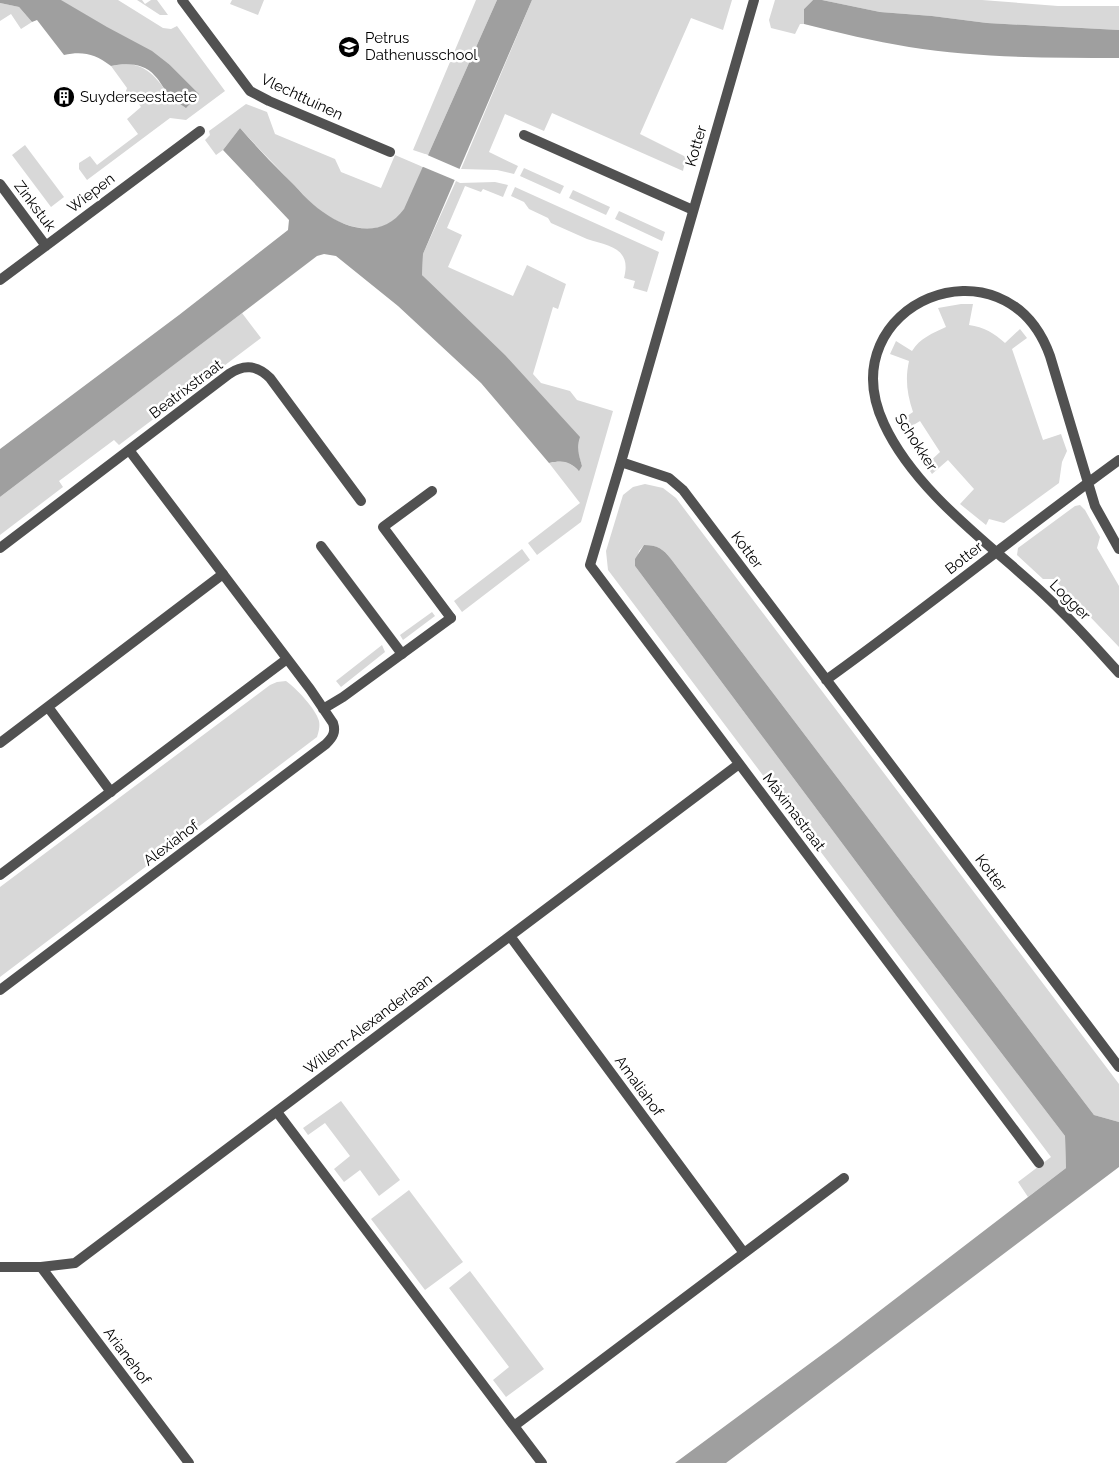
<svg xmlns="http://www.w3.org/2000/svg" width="1119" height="1463" viewBox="0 0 1119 1463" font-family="Raleway,sans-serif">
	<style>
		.green { fill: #d8d8d8 }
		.water { fill: #9f9f9f }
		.pier { fill: #fff }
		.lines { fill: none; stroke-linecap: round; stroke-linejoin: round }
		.lane { stroke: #515151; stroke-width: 10 }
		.street { stroke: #515151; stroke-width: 10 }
		.labels { text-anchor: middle; stroke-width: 5; stroke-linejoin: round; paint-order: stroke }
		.poi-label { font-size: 15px; fill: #000; stroke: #fff; text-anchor: start }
		.street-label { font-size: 15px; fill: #000; stroke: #fff }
	</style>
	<rect width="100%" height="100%" fill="#fff"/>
	<path class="green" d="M60 0H118L163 28 171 29 177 26 225 91 186 120 170 118 87 180 79 169V163L90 156 97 165 138 134 127 119 141 107 136 100 130 101 125 94 127 88 111 66C142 59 154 73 170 97L199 94 170 65Z
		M137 0H142L145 4 151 0H157L168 15H160Z
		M232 0H264L258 15 230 4Z
		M476 0H497L428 155 413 150Z
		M532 0H732L723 30 691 18 640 134 686 157 683 171 552 113 544 131 505 114 489 152 518 166 514 174 497 170 461 169Z
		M775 0H813L804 9V24H800L795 34 771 28 769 20Z
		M822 0H982L1058 6H1119V30L987 23 932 16 880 12Z
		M0 3 19 7 32 22 21 29 11 14 0 21Z
		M246 104 267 112 275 134 335 159 341 172 381 188 395 155 423 167C417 181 410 204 400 215 379 238 346 228 323 213 312 205 302 193 293 184 275 165 257 147 240 128L223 150 216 155 205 140 210 135 209 131Z
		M25 145 64 197 51 207 12 155Z
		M524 168 564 186 560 194 520 176Z
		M456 181 460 183 495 182 508 185 503 197 483 189 481 192 465 186 447 228 462 235 448 267 513 296 527 265 566 284 558 309 553 307 533 374 541 383 570 391 577 400 613 411 581 522 537 555 528 543 580 503 549 463C563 460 568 461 578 470L582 466 578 453V444L422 275 423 254Z
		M515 187 659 252 647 292 633 288 635 281 624 278C632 248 609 246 587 239 575 234 563 228 551 223L548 218 529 209 524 202 511 196Z
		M573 190 610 207 606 215 569 198Z
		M619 211 665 232 662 241 615 219Z
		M961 304H973L969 325C984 327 994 333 1005 343L1020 329 1027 338 1012 349 1043 440 1061 434 1067 451 1062 462 1059 483 1004 523 989 519 986 525 960 504 974 489 948 460 932 474 926 465 940 452 920 421 902 432 897 423 913 412C907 394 905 379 909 361L890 354 896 341 912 351C920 338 933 333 946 327L938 308Z
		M242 313 261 338 119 445 114 440 59 481 63 487 0 535V497Z
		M645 484 663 488 676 498 1119 1084V1122L1094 1115 671 559C663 549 658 545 644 545L639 551 635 566 898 918 1065 1136 1066 1168 1028 1197 1018 1182 1051 1157 608 570 606 551 623 495 633 487Z
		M1080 505 1085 510 1100 537 1097 548 1119 586V647L1054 579H1043L1017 555 1018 548 1075 506Z
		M522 549 530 560 462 612 454 601Z
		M432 612 435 616 403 640 400 635Z
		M382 645 385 652 341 687 336 681Z
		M286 681C296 688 316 709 319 721 320 726 319 731 317 737L0 977V887L270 685 277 682Z
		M341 1101 400 1180 379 1196 360 1170 344 1182 334 1169 350 1156 325 1123 308 1135 303 1128Z
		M409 1190 463 1262 425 1290 371 1219Z
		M470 1271 544 1369 506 1397 493 1380 509 1367 449 1288Z"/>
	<path class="water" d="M0 0H61L107 27 152 51 170 65 199 94 186 108C181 104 174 101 170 96 164 90 161 82 155 76 144 63 126 63 111 66 95 54 83 51 64 55L37 20 32 22 19 7 0 3Z
		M497 0H532L423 254 422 275 505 355 580 437C576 448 579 455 582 466L579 471C569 461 563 460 549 463L481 383 398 306 336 256 324 254 317 256 0 497V449L179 315 288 230 289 220 223 150 240 128C254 144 269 160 284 175 297 187 309 203 323 212 349 231 383 238 404 209Z
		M813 0H822L880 12 932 16 987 23 1119 30V58C1049 58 978 58 909 47 874 41 839 33 804 24V9Z
		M644 545C658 545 663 549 671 559L1094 1115 1119 1122V1167L726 1463H675L839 1342 1066 1168 1065 1136 898 918 635 566V559Z"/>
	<path class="pier" d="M425 154 462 170 457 181 421 166Z"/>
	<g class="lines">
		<path class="lane" d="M524 135 693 210
			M432 491 383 527 451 618
			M321 546 402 654
			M48 707 111 792
			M0 743 223 574"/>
		<path class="street" d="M182 0 250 91 269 101 390 152
			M754 0 621 462 590 565 1039 1163
			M0 184 46 246
			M0 280 200 131
			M621 462 669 478 683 490 1119 1067
			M0 548 229 374C244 364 257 365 270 378L361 501
			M1119 549 1095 506 1050 356C1005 231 828 304 884 424 914 489 983 539 1035 586 1065 613 1092 643 1119 673
			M826 680C925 609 1020 532 1119 460
			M323 709 343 697 451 618
			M0 875 287 659
			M510 936 744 1253
			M0 990 326 744C333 737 336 732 333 723L310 689 129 450
			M277 1112 542 1463
			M0 1267H41L75 1263 739 764
			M41 1267 189 1463
			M514 1426 844 1178"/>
	</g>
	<defs>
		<g id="school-disc" transform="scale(1.125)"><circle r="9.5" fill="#000" stroke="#fff"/><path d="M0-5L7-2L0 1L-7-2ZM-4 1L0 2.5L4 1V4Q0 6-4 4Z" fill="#fff"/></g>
		<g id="building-disc" transform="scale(1.125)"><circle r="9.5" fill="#000" stroke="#fff"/><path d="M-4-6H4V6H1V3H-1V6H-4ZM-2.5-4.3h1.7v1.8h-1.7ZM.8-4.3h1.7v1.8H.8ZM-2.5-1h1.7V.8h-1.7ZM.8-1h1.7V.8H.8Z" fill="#fff"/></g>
	</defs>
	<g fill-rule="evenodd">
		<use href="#school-disc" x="349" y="47"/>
		<use href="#building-disc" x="64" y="97"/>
	</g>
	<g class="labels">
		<g class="poi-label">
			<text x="365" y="43">Petrus<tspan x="365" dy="17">Dathenusschool</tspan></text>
			<text x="80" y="102">Suyderseestaete</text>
		</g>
		<g class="street-label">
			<text transform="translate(302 97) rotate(25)" y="5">Vlechttuinen</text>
			<text transform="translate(696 146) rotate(-74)" y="5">Kotter</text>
			<text transform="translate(91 193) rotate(-37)" y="5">Wiepen</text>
			<text transform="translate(35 206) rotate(53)" y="5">Zinkstuk</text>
			<text transform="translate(186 389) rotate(-37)" y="5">Beatrixstraat</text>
			<text transform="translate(916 442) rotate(57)" y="5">Schokker</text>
			<text transform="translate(747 550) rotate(53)" y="5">Kotter</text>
			<text transform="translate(964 558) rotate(-38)" y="5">Botter</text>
			<text transform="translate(1070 600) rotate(45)" y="5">Logger</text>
			<text transform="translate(794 812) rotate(53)" y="5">Máximastraat</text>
			<text transform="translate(171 843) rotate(-37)" y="5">Alexiahof</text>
			<text transform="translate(991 873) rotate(53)" y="5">Kotter</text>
			<text transform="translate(368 1024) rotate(-37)" y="5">Willem-Alexanderlaan</text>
			<text transform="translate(639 1086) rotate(54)" y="5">Amaliahof</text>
			<text transform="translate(127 1356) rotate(53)" y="5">Arianehof</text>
		</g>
	</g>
</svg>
